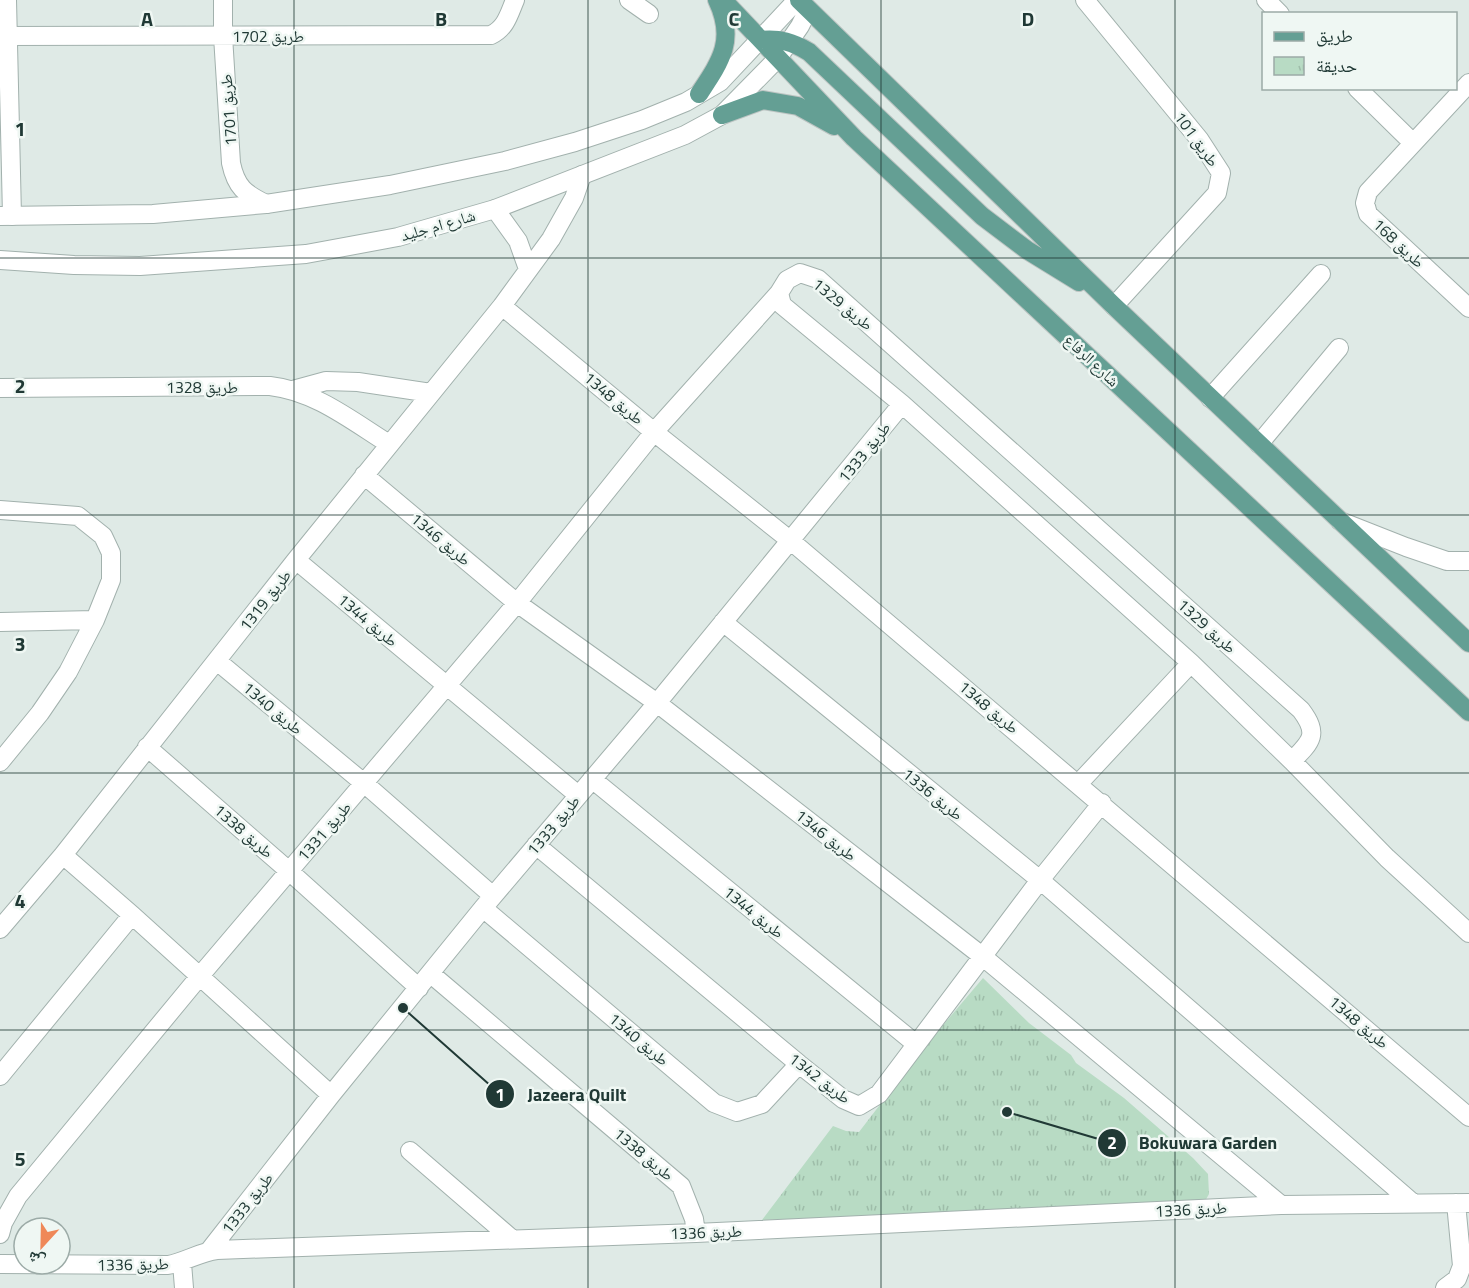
<svg xmlns="http://www.w3.org/2000/svg" width="1469" height="1288" viewBox="0 0 1469 1288" font-family="'Titillium Web','Noto Naskh Arabic',sans-serif">
	<style>
		.park { fill: url(#park-tufts) }
		.lines { fill: none; stroke-linecap: round; stroke-linejoin: round }
		.minor-casing { stroke: #a2b1ad; stroke-width: 20 }
		.tertiary-casing { stroke: #a2b1ad; stroke-width: 20 }
		.primary-casing { stroke: #bcc4c2; stroke-width: 20 }
		.minor { stroke: #fff; stroke-width: 18 }
		.tertiary { stroke: #fff; stroke-width: 18 }
		.primary { stroke: #649f94; stroke-width: 18 }
		.grid { fill: none; stroke: #203935; stroke-width: 1.5; stroke-opacity: 0.55 }
		.labels { text-anchor: middle; stroke-width: 5; stroke-linejoin: round; paint-order: stroke }
		.street-label { font-size: 16px; fill: #203935; stroke: #eff7f3 }
		.grid-label { font-size: 20px; text-anchor: middle; font-weight: bold; fill: #203935; stroke: #eff7f3; stroke-width: 5; stroke-linejoin: round; paint-order: stroke }
		.leader { fill: none; stroke: #203935; stroke-width: 2 }
		.callout-dot { fill: #203935; stroke: #eff7f3; stroke-width: 2 }
		.mark-label { font-size: 18px; text-anchor: middle; font-weight: bold; fill: #fff }
		.callout-label { font-size: 18px; text-anchor: middle; font-weight: bold; fill: #203935; stroke: #eff7f3; stroke-width: 5; stroke-linejoin: round; paint-order: stroke }
	</style>
	<defs>
		<pattern id="park-tufts" width="24" height="20" patternUnits="userSpaceOnUse" patternTransform="scale(1.5)"><rect width="24" height="20" fill="#b8dbc4"/><path d="M3 7l-1-3M5 7V3M7 7l1-3M15 17l-1-3M17 17v-4M19 17l1-3" fill="none" stroke="#9ebda9"/></pattern>
	</defs>
	<rect width="100%" height="100%" fill="#dfeae6"/>
	<path class="park" d="M983 978 1029 1023 1071 1055 1076 1063 1124 1098 1193 1158 1208 1174 1209 1194 1204 1203 1189 1205 762 1220 833 1126 846 1131 859 1132 922 1050Z"/>
	<g class="lines">
		<g class="minor-casing">
			<path id="minor" d="M7 0 12 216
				M223 0V36L231 163C236 187 245 194 266 204
				M629 0 649 14
				M1085 0 1199 139 1221 173 1217 193 1114 306
				M1266 0 1280 14
				M0 36 491 35C506 28 509 14 515 0
				M1469 83 1368 192 1365 203 1368 214 1469 308
				M1357 88 1413 143
				M495 209 518 241 528 269
				M502 306 654 432 791 541 1469 1117
				M0 388 270 386C315 391 352 421 389 444
				M293 390 326 381 358 382 431 393
				M1210 398 1321 274
				M1259 444 1339 348
				M364 475 517 603 657 703 982 956 1281 1205
				M0 510 78 516 103 536 111 553V580L95 620 68 672 40 713 0 762
				M1340 521 1406 547 1447 561H1469
				M296 560 578 795
				M0 622 95 620
				M723 622 1040 880 1414 1204
				M217 661 365 784 493 896
				M147 747 289 871 419 988
				M1292 761C1312 741 1319 734 1301 710L818 279 800 273 787 280 779 293 782 305 902 404 1191 663 1292 761 1387 858 1469 933
				M592 779 916 1044
				M1079 783 1191 663
				M536 845 799 1064 843 1099 859 1106 879 1094 1040 880 1102 803
				M63 855 132 915 331 1095
				M483 908 714 1103 737 1112 762 1104 799 1064
				M0 929 63 855 296 560 502 306 551 239 574 198 582 175
				M431 974 681 1186 694 1219 696 1233
				M0 1076 132 915
				M410 1151 512 1239
				M0 1234 3 1223 18 1196 199 977 517 603 654 432 779 293
				M209 1251 331 1095 483 908 657 703 902 404
				M182 1263 184 1288
				M0 1264 168 1265C185 1262 200 1252 217 1250L696 1233 1281 1205 1469 1203
				M1445 1288 1457 1279 1462 1266 1456 1203"/>
		</g>
		<g class="tertiary-casing">
			<path id="tertiary" d="M0 216 153 214 266 204 390 185 505 161 575 142 642 120 686 102 720 82 797 0
				M0 260 74 265 140 266 306 254 398 237 495 209 685 135 722 115 778 58 800 26 808 10"/>
		</g>
		<g class="primary-casing">
			<path id="primary" d="M723 0 854 138 1469 712
				M799 0 1114 306 1469 643
				M761 40C779 38 793 42 809 52L982 216 1027 250 1079 282
				M699 94C721 61 736 40 717 0
				M722 115 763 100 798 106 834 126"/>
		</g>
		<use href="#minor" class="minor"/>
		<use href="#tertiary" class="tertiary"/>
		<use href="#primary" class="primary"/>
	</g>
	<path class="grid" d="M294 0V1288M588 0V1288M881 0V1288M1175 0V1288M0 258H1469M0 515H1469M0 773H1469M0 1030H1469"/>
	<g class="labels">
		<g class="street-label">
			<text x="268" y="42">طريق 1702</text>
			<text transform="translate(228 110) rotate(-94)" y="6">طريق 1701</text>
			<text transform="translate(1197 139) rotate(54)" y="6">طريق 101</text>
			<text transform="translate(438 225) rotate(-16)" y="6">شارع ام جليد</text>
			<text transform="translate(1399 243) rotate(43)" y="6">طريق 168</text>
			<text transform="translate(843 304) rotate(39)" y="6">طريق 1329</text>
			<text transform="translate(1092 360) rotate(43)" y="6">شارع الرفاع</text>
			<text x="202" y="393">طريق 1328</text>
			<text transform="translate(614 398) rotate(40)" y="6">طريق 1348</text>
			<text transform="translate(864 452) rotate(-51)" y="6">طريق 1333</text>
			<text transform="translate(441 539) rotate(40)" y="6">طريق 1346</text>
			<text transform="translate(265 600) rotate(-52)" y="6">طريق 1319</text>
			<text transform="translate(368 620) rotate(40)" y="6">طريق 1344</text>
			<text transform="translate(1207 626) rotate(42)" y="6">طريق 1329</text>
			<text transform="translate(989 707) rotate(40)" y="6">طريق 1348</text>
			<text transform="translate(273 708) rotate(40)" y="6">طريق 1340</text>
			<text transform="translate(933 794) rotate(39)" y="6">طريق 1336</text>
			<text transform="translate(553 825) rotate(-50)" y="6">طريق 1333</text>
			<text transform="translate(244 831) rotate(41)" y="6">طريق 1338</text>
			<text transform="translate(324 831) rotate(-49)" y="6">طريق 1331</text>
			<text transform="translate(826 835) rotate(38)" y="6">طريق 1346</text>
			<text transform="translate(754 912) rotate(39)" y="6">طريق 1344</text>
			<text transform="translate(1359 1022) rotate(40)" y="6">طريق 1348</text>
			<text transform="translate(639 1039) rotate(40)" y="6">طريق 1340</text>
			<text transform="translate(820 1078) rotate(37)" y="6">طريق 1342</text>
			<text transform="translate(644 1154) rotate(40)" y="6">طريق 1338</text>
			<text transform="translate(247 1203) rotate(-52)" y="6">طريق 1333</text>
			<text transform="translate(1191 1209) rotate(-3)" y="6">طريق 1336</text>
			<text transform="translate(706 1232) rotate(-2)" y="6">طريق 1336</text>
			<text transform="translate(133 1264) rotate(-1)" y="6">طريق 1336</text>
		</g>
	</g>
	<g class="grid-label">
		<text x="147" y="26">A</text>
		<text x="441" y="26">B</text>
		<text x="734" y="26">C</text>
		<text x="1028" y="26">D</text>
		<text x="20" y="136">1</text>
		<text x="20" y="393">2</text>
		<text x="20" y="651">3</text>
		<text x="20" y="908">4</text>
		<text x="20" y="1166">5</text>
	</g>
	<path class="leader" d="M403 1008L500 1094M1007 1112L1112 1143"/>
	<g class="callout-dot">
		<circle cx="403" cy="1008" r="6"/>
		<circle cx="1007" cy="1112" r="6"/>
		<circle cx="500" cy="1094" r="15"/>
		<circle cx="1112" cy="1143" r="15"/>
	</g>
	<g class="mark-label">
		<text x="500" y="1101">1</text>
		<text x="1112" y="1149">2</text>
	</g>
	<g class="callout-label">
		<text x="577" y="1101">Jazeera Quilt</text>
		<text x="1208" y="1149">Bokuwara Garden</text>
	</g>
	<rect x="1262" y="12" width="195" height="78" fill="#eff7f3" stroke="#9caba7" stroke-width="1.5"/>
	<rect x="1274" y="32" width="30" height="9" fill="#649f94" stroke="#9caba7" stroke-width="1.5"/>
	<text x="1316" y="42" font-size="18" fill="#203935">طريق</text>
	<rect x="1274" y="57" width="30" height="18" fill="url(#park-tufts)" stroke="#9caba7" stroke-width="1.5"/>
	<text x="1316" y="72" font-size="18" fill="#203935">حديقة</text>
	<g transform="translate(42 1246) rotate(202)"><circle r="28" fill="#eff7f3" stroke="#9caba7" stroke-width="1.5"/>
	<path d="M0-4.5L10 22L0 15L-10 22Z" fill="#ef8858"/>
	<text y="-9" font-size="16" font-weight="bold" text-anchor="middle" fill="#203935">ش</text>
	</g>
</svg>
